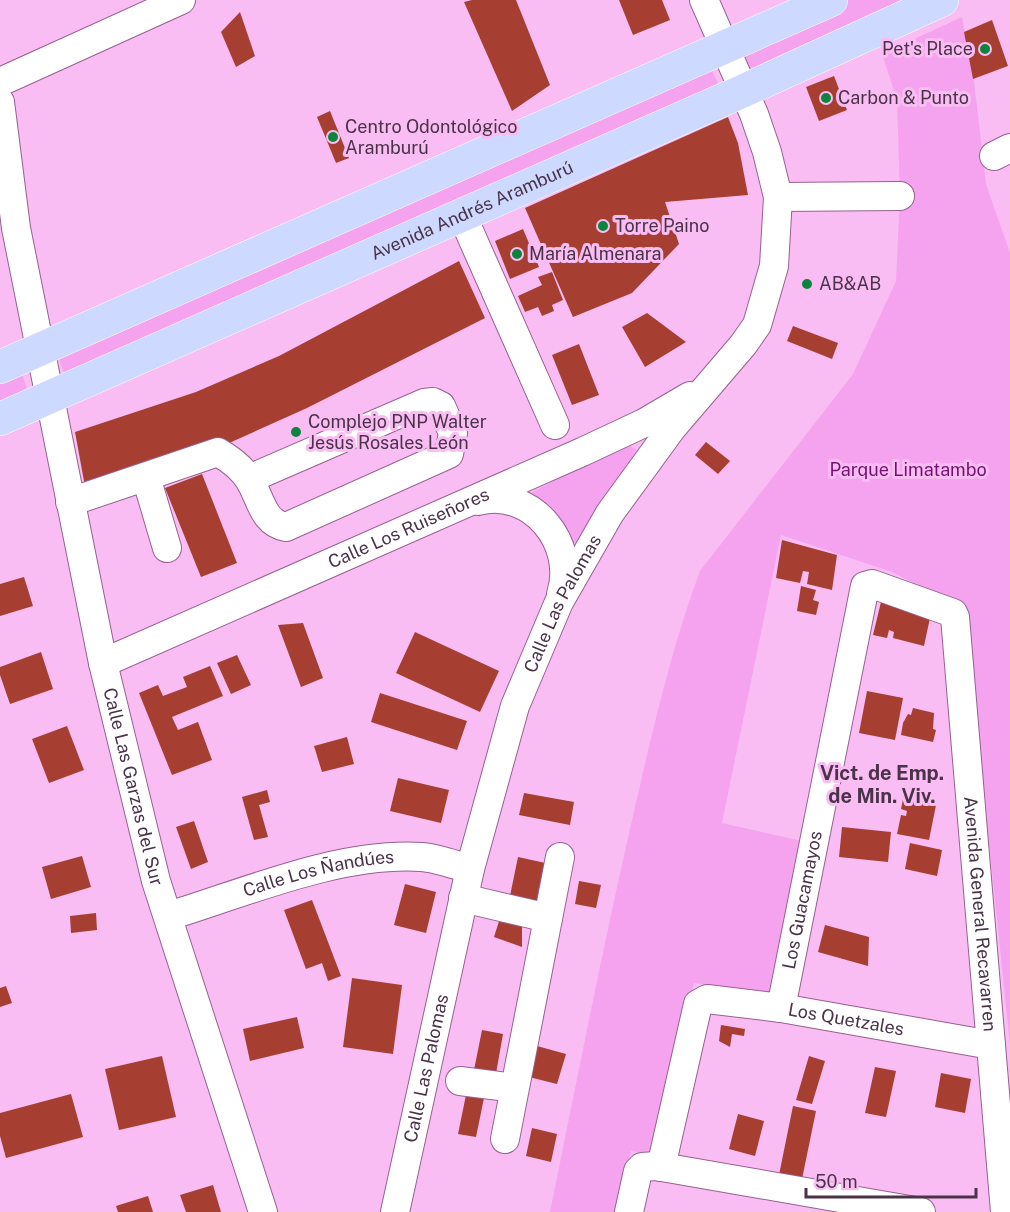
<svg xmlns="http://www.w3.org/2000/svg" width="1010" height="1212" viewBox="0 0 1010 1212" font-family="'Public Sans',sans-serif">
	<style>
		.green { fill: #f5a3ee }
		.building { fill: #a63e31 }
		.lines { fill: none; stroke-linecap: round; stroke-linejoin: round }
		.minor-casing { stroke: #976092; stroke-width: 30 }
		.major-casing { stroke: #fff; stroke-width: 34 }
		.minor { stroke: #fff; stroke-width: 28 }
		.major { stroke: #cdd9ff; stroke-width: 33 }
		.poi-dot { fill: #0d843d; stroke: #f9bdf3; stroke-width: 2 }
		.labels { text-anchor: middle; stroke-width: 6; stroke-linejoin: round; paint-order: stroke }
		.poi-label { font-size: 18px; fill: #4a3248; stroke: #f9bdf3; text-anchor: start }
		.street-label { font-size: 18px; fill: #4a3248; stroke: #f9bdf3 }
		.park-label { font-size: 18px; fill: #761172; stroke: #f9bdf3 }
		.neighbourhood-label { font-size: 20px; font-weight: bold; fill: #4a3248; stroke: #f9bdf3 }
	</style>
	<rect width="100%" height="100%" fill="#f9bdf3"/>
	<path class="green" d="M849 0H920L750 78 742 49Z
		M962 17 974 81 986 184 1010 253V1045L965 610 892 572 781 535 722 823 802 841 770 994 694 983 653 1155 631 1151 617 1212H550C576 1084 601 957 630 829 650 742 669 655 700 571L853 374 896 281 900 196 897 100 882 54Z
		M708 63 721 89 67 380 56 353Z
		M22 373 29 397 0 410V382Z
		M630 446 637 450 577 543H572L523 497 588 463Z"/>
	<path class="building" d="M472 0H516L550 85 512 111 464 2Z
		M619 0H662L670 20 633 35Z
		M240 12 255 56 236 67 221 32Z
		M992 20 1008 66 973 79 964 32Z
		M834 76 847 110 819 121 806 87Z
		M330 111 349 158 336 163 317 117Z
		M728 117 738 143 748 195 665 202 679 244 632 293 573 317 525 208Z
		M523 229 539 267 510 279 495 241Z
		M459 261 485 318 307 408 218 448 86 492 75 432 196 392 279 356Z
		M552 272 563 300 552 305 554 311 542 316 538 307 525 312 518 296 542 285 538 277Z
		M647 313 686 342 645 367 622 327Z
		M793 326 838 343 832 359 787 341Z
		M579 344 599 395 572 405 552 355Z
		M706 442 730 461 718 474 695 455Z
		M202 474 237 563 201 577 165 488Z
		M782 540 837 555 832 590 807 584 809 572 803 571 800 583 776 578Z
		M24 577 33 606 0 616V584Z
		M801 586 816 590 813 600 819 602 816 615 797 611Z
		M881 602 931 613 924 646 893 638 894 632 889 630 887 638 873 635Z
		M303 623 323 678 301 687 278 625Z
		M415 632 499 671 480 712 396 673Z
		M41 652 53 689 10 704 0 675V667Z
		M237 655 251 685 231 694 217 663Z
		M210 666 223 696 172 717 178 730 198 722 212 760 172 775 139 693 158 685 163 696 187 687 183 677Z
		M867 691 903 698 895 740 859 733Z
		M380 693 467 721 457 750 371 722Z
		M913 708 934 713 933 729 936 730 933 742 901 735 903 723 908 714 911 715Z
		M67 726 84 770 49 783 32 739Z
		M347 737 354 764 322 772 314 746Z
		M398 778 449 790 441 823 390 811Z
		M267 790 270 802 259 805 268 837 254 840 242 797Z
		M524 793 574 802 570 825 519 815Z
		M903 799 936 805 929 840 897 834 901 815 906 816 907 811 901 809Z
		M194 821 208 862 191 869 176 827Z
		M842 827 891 832 888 862 839 857Z
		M910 843 942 850 937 876 905 869Z
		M82 856 91 887 51 899 42 867Z
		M518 857 550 864 542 902 510 896Z
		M579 881 601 885 596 908 575 904Z
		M405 884 436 892 426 933 394 925Z
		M312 900 341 976 328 981 322 963 306 969 284 910Z
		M96 913 97 930 71 933 70 916Z
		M500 918 522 926V947L494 937Z
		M825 925 869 937 868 966 818 952Z
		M352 978 402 985 393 1054 343 1047Z
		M6 986 12 1003 0 1007V988Z
		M297 1017 304 1048 250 1061 243 1029Z
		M721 1025 745 1029 744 1036 732 1034 730 1047 719 1041Z
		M482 1030 503 1034 495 1079 473 1075Z
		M537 1046 566 1054 557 1084 529 1077Z
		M162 1056 176 1117 119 1130 105 1069Z
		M809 1056 825 1061 812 1104 796 1100Z
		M875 1067 896 1071 886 1117 865 1113Z
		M941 1073 971 1079 965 1113 935 1107Z
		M71 1094 83 1137 6 1158 0 1136V1113Z
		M466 1095 484 1098 476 1137 458 1134Z
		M793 1106 816 1111 802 1179 779 1175Z
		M738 1114 764 1121 755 1156 729 1149Z
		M532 1128 557 1134 551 1162 526 1156Z
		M213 1185 221 1212H186L180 1195Z
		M148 1196 153 1212H118L116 1206Z"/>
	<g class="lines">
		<g class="minor-casing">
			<g id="minor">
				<path d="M0 82 181 0"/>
				<path id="s1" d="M0 102 16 228 103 663 156 881 263 1212"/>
				<path d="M994 156 1010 148"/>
				<path d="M778 197 900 196"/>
				<path d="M462 215 555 425"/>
				<path d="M146 477 167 548"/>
				<path d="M478 501C532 487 577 544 561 594"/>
				<path d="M70 502 218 452C230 459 243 469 250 481 261 499 263 523 286 527L449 454 453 433 441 406 433 402 424 403 249 479"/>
				<path id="s2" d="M103 663 582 452 644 423 690 396"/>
				<path d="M463 898 548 918"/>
				<path id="s3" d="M169 916C247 892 339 852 421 857 437 858 455 865 470 869"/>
				<path id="s4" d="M781 1008 865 586 872 584 953 613 955 617 1005 1212"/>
				<path d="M460 1081 514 1088"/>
				<path d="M505 1139 560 857"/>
				<path id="s5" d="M661 1167 698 1004 707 999 781 1008 991 1045"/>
				<path id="s6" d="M395 1212 470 869 515 706 559 602 610 513 672 428 743 345 757 325 774 266 778 197 767 152 754 114 704 0"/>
				<path d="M629 1212 638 1171 642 1167 656 1166 921 1212"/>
			</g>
		</g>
		<g class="major-casing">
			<g id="major">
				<path d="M0 367 831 0"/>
				<path id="s7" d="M0 419 743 91 942 0"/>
			</g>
		</g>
		<use href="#minor" class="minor"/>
		<use href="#major" class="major"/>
	</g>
	<g class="poi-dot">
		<circle cx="985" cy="49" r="6"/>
		<circle cx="826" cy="98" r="6"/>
		<circle cx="333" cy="137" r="6"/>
		<circle cx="603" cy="226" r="6"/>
		<circle cx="517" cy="254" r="6"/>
		<circle cx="807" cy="284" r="6"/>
		<circle cx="296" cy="432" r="6"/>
	</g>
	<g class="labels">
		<g class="poi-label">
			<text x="973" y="55" text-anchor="end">Pet's Place</text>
			<text x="838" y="104">Carbon &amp; Punto</text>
			<text x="345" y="133">Centro Odontológico<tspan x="345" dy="21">Aramburú</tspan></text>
			<text x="615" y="232">Torre Paino</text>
			<text x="529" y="260">María Almenara</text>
			<text x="819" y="290">AB&amp;AB</text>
			<text x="308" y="428">Complejo PNP Walter<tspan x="308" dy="21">Jesús Rosales León</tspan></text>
		</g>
		<g class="street-label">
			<text dy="6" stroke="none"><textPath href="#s7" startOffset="516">Avenida Andrés Aramburú</textPath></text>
			<text dy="6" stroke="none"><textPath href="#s2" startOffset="334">Calle Los Ruiseñores</textPath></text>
			<text dy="6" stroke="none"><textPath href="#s6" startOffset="633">Calle Las Palomas</textPath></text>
			<text dy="6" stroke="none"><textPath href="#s1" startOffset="698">Calle Las Garzas del Sur</textPath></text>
			<text dy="6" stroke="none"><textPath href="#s3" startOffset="156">Calle Los Ñandúes</textPath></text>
			<text dy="6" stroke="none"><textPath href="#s4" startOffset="110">Los Guacamayos</textPath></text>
			<text dy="6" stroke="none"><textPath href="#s4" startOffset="826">Avenida General Recavarren</textPath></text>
			<text dy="6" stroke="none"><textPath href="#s5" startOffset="318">Los Quetzales</textPath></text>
			<text dy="6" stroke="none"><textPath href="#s6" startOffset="147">Calle Las Palomas</textPath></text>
		</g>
		<g class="park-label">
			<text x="908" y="476">Parque Limatambo</text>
		</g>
		<g class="neighbourhood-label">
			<text x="882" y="780">Vict. de Emp.<tspan x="882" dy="23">de Min. Viv.</tspan></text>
		</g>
	</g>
	<path d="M806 1188v9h170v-9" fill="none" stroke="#4a3248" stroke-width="3"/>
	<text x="815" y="1188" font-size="18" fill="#4a3248" stroke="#f9bdf3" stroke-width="4.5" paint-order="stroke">50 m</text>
</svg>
